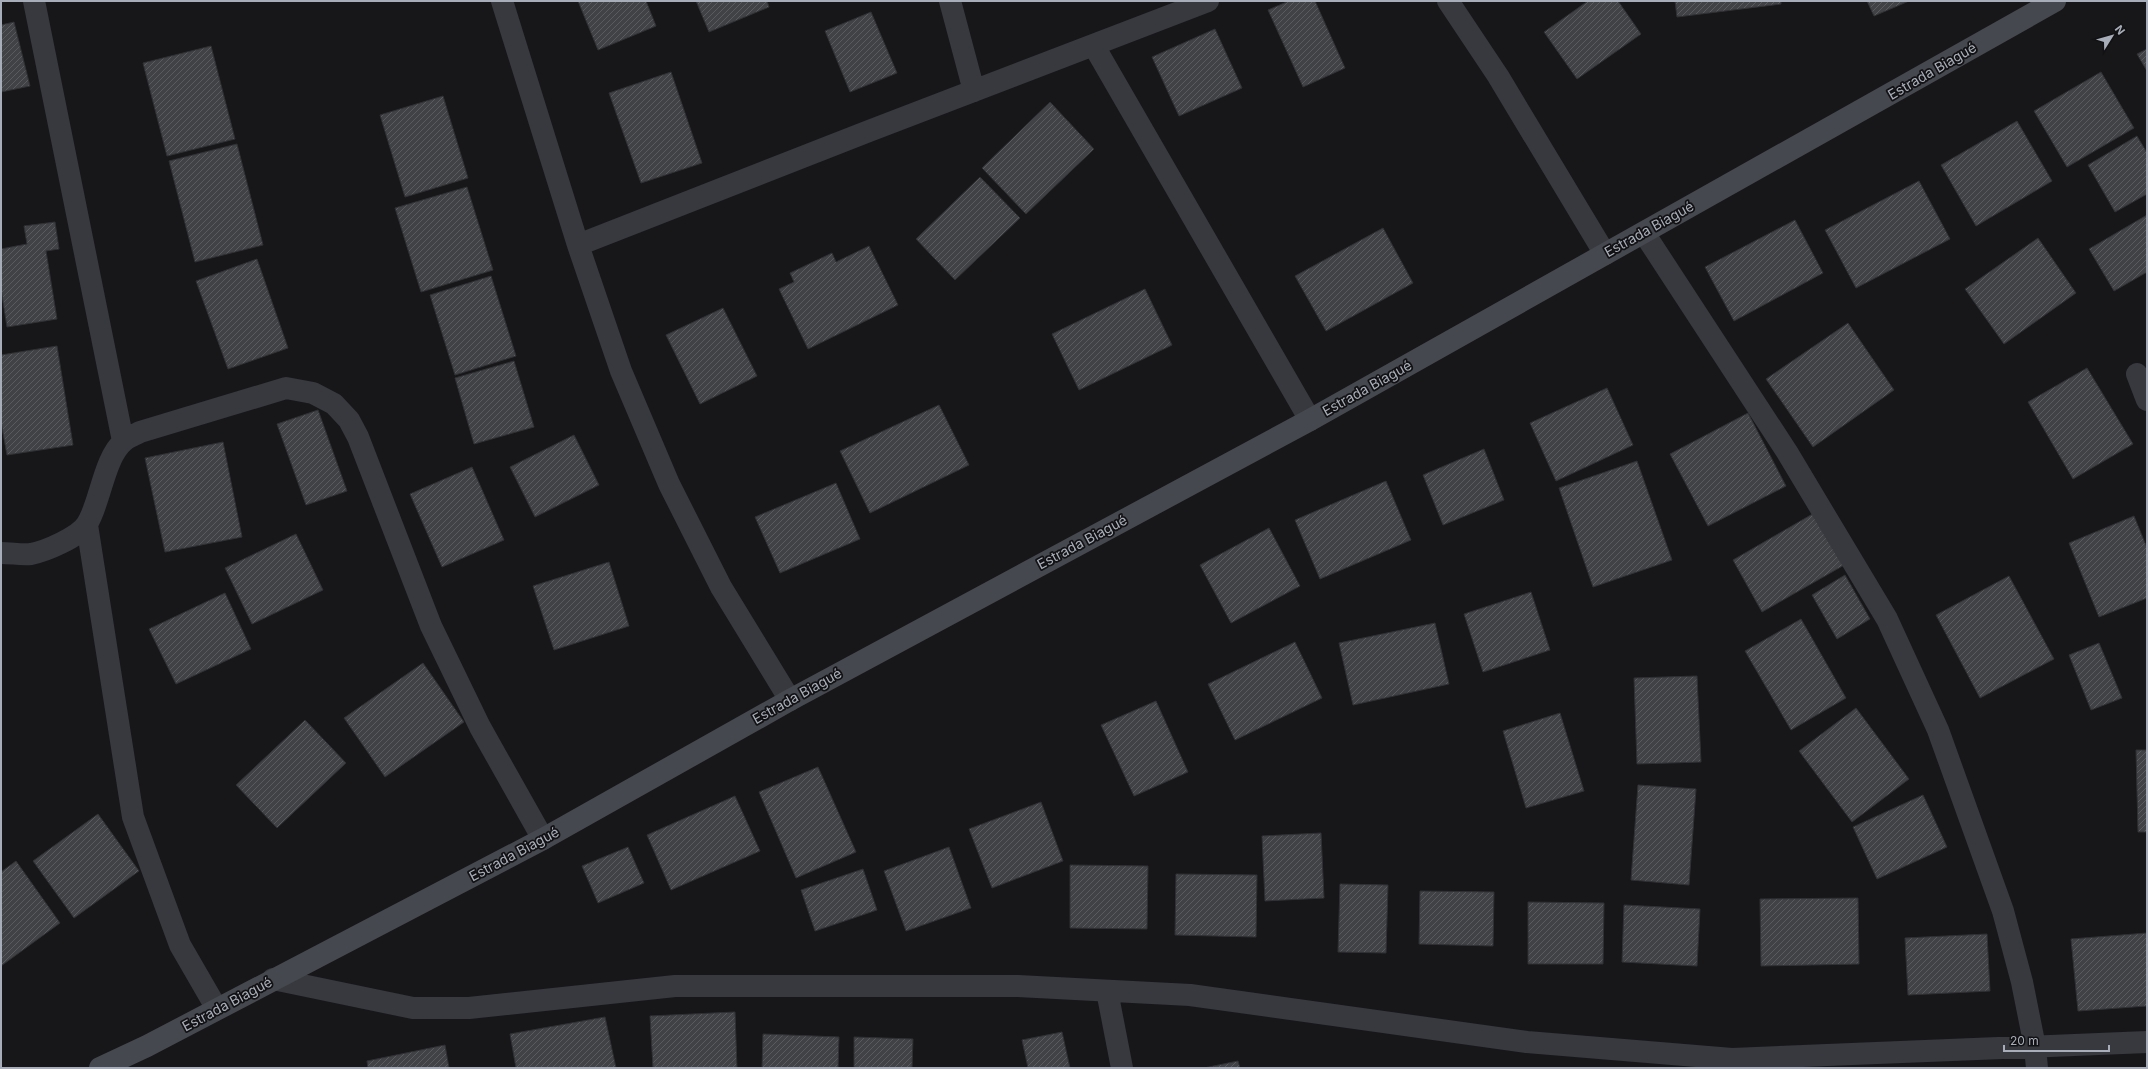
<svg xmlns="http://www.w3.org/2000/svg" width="2148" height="1069" viewBox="0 0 2148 1069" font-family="Inter,sans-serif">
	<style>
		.building { fill: url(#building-hatch); stroke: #303135 }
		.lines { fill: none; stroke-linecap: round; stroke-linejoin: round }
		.street { stroke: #37393e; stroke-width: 22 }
		.secondary { stroke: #45484e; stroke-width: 22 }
		.labels { text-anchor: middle; stroke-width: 3.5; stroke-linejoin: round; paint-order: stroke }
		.street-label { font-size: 14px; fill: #a8aeb9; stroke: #121214 }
	</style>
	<defs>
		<pattern id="building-hatch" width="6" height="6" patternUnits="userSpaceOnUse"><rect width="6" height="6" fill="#414246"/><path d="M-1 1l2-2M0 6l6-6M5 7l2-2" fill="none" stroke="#5a5b5f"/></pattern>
	</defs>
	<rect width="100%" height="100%" fill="#171719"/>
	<path class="building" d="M578 1H646L656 26 598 50Z
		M696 1H767L769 7 709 32Z
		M1289 1H1315L1345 68 1303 87 1268 10Z
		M1588 1H1618L1641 34 1577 79 1544 32Z
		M1675 1H1781V4L1677 17Z
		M1867 1H1909L1874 16Z
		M871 12 897 73 850 92 825 31Z
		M14 22 30 86 1 92V25Z
		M1215 29 1242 88 1179 116 1152 57Z
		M211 46 235 139 167 156 143 63Z
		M2147 49V71L2137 54Z
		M671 72 702 163 641 183 609 93Z
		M2101 72 2134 128 2067 167 2034 111Z
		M443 96 468 178 405 197 380 115Z
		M1050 102 1094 149 1026 214 982 168Z
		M2017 121 2052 181 1976 226 1941 165Z
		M2137 136 2147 153V194L2115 212 2088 165Z
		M237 144 263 245 195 262 169 161Z
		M980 177 1020 218 955 280 916 239Z
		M1919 181 1950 239 1856 288 1825 230Z
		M467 187 493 270 421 292 395 208Z
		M2147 215V272L2114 291 2089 249Z
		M1795 220 1823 273 1734 321 1705 267Z
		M55 222 59 249 46 251 57 319 7 327 1 289V249L27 244 24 226Z
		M1383 228 1413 283 1326 331 1295 276Z
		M2038 238 2076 293 2004 344 1965 289Z
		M869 246 898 305 808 349 779 289 794 282 790 273 832 253 836 262Z
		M257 259 288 348 228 369 196 281Z
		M491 276 516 356 455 375 430 295Z
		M1145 289 1172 345 1079 390 1052 334Z
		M723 308 757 376 700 404 666 335Z
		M1848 323 1894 390 1813 447 1766 379Z
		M57 346 73 445 7 455 1 422V355Z
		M514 361 534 427 474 444 455 378Z
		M2087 368 2133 444 2073 479 2028 402Z
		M1607 388 1633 445 1556 481 1530 423Z
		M939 405 969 465 870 513 840 451Z
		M318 410 347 491 306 505 277 424Z
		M1748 413 1786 486 1708 526 1670 454Z
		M574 435 599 485 535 517 510 467Z
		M223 442 242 537 165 552 145 458Z
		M1484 449 1504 500 1443 525 1423 475Z
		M1637 461 1672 560 1593 587 1559 488Z
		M472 467 504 540 442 567 410 494Z
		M1386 481 1411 540 1320 579 1295 520Z
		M836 483 860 539 780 573 755 517Z
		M1816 512 1846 564 1762 612 1733 560Z
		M2134 516 2147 548V598L2099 617 2069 543Z
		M1269 528 1300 586 1231 623 1200 565Z
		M296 534 323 590 252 624 225 568Z
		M609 562 629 626 554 650 533 586Z
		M1845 575 1870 619 1837 639 1812 595Z
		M2009 576 2054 659 1980 698 1936 615Z
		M1531 592 1550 650 1483 672 1464 614Z
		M225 593 251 649 176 684 149 629Z
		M1801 619 1846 698 1791 730 1745 651Z
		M1435 623 1449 684 1353 705 1339 643Z
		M1295 642 1322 698 1235 740 1208 684Z
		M2099 643 2122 698 2091 710 2069 655Z
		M423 663 464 722 385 777 344 718Z
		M1697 676 1701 762 1637 764 1634 678Z
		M1156 701 1188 772 1134 796 1101 725Z
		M1856 708 1909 779 1852 822 1799 751Z
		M1560 713 1584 791 1526 808 1503 731Z
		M305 720 346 763 277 828 236 785Z
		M2136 750H2147V832H2138Z
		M818 767 856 852 796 878 759 792Z
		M1638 785 1696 789 1689 885 1631 880Z
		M1923 795 1947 847 1877 879 1853 827Z
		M735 796 760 851 671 890 647 835Z
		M1041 802 1063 861 992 888 969 829Z
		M98 814 139 871 74 918 33 861Z
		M1321 833 1324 898 1265 901 1262 836Z
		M628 847 644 883 598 903 582 866Z
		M949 847 971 908 906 931 884 871Z
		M16 861 60 923 1 966V872Z
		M1070 865 1148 866 1147 929 1070 928Z
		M863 869 877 910 815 931 801 890Z
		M1176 874 1257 875 1256 937 1175 935Z
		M1340 884 1388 885 1386 953 1338 952Z
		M1420 891 1494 892 1493 946 1419 944Z
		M1858 898 1859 964 1761 966 1760 899Z
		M1528 902 1604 903 1603 964H1528Z
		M1624 905 1700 909 1697 966 1622 962Z
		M2147 933V1006L2078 1011 2071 939Z
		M1987 934 1990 991 1908 995 1905 938Z
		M735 1012 737 1068H653L650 1016Z
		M605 1017 616 1068H516L510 1034Z
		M1062 1032 1070 1068H1028L1022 1040Z
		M763 1034 839 1037 838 1068H762Z
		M854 1037 913 1039 912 1068H854Z
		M445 1045 449 1068H368L367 1061Z
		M1238 1061 1240 1068H1204Z"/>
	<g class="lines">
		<path class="street" d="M34 1 123 441
			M502 1 578 245 621 371 669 484 721 587 790 700
			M950 1 974 91
			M1448 1 1498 76 1605 254
			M1094 46 1310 420
			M1644 233 1787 452 1887 619 1938 730 2003 911 2022 982 2035 1047 2037 1068
			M578 245 869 131 1208 1
			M2137 374 2147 400
			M87 525 133 817 180 945 217 1009
			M1 553C11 553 22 555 31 554 46 551 79 537 87 524 100 504 104 457 124 441 128 437 135 435 140 432L286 388 313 393 334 404 349 420 358 437 431 626 480 727 543 839
			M273 979 413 1008H469L675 986H1018L1190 995 1527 1042 1732 1059 2147 1042
			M1107 991 1122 1068"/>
		<path class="secondary" d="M100 1068 147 1046 543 839 790 700 1310 420 2055 1"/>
	</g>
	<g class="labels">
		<g class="street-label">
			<text transform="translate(1932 71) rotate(-30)" y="5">Estrada Biagué</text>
			<text transform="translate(1649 229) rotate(-29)" y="5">Estrada Biagué</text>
			<text transform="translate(1367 388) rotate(-29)" y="5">Estrada Biagué</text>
			<text transform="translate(1082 542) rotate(-28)" y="5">Estrada Biagué</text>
			<text transform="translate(797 696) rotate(-29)" y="5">Estrada Biagué</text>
			<text transform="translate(514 854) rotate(-28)" y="5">Estrada Biagué</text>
			<text transform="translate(227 1004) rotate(-28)" y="5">Estrada Biagué</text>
		</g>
	</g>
	<rect width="2148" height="1069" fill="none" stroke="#a8aeb9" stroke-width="4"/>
	<g transform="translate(2112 36) rotate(53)" stroke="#121214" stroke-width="3" paint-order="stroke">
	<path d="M0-3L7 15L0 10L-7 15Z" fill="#a8aeb9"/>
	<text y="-6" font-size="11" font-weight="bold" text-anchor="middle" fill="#a8aeb9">N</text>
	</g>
	<path d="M2004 1045v6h105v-6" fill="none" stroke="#a8aeb9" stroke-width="2"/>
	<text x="2010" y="1045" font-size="12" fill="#a8aeb9" stroke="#121214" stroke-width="3" paint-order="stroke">20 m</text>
</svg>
